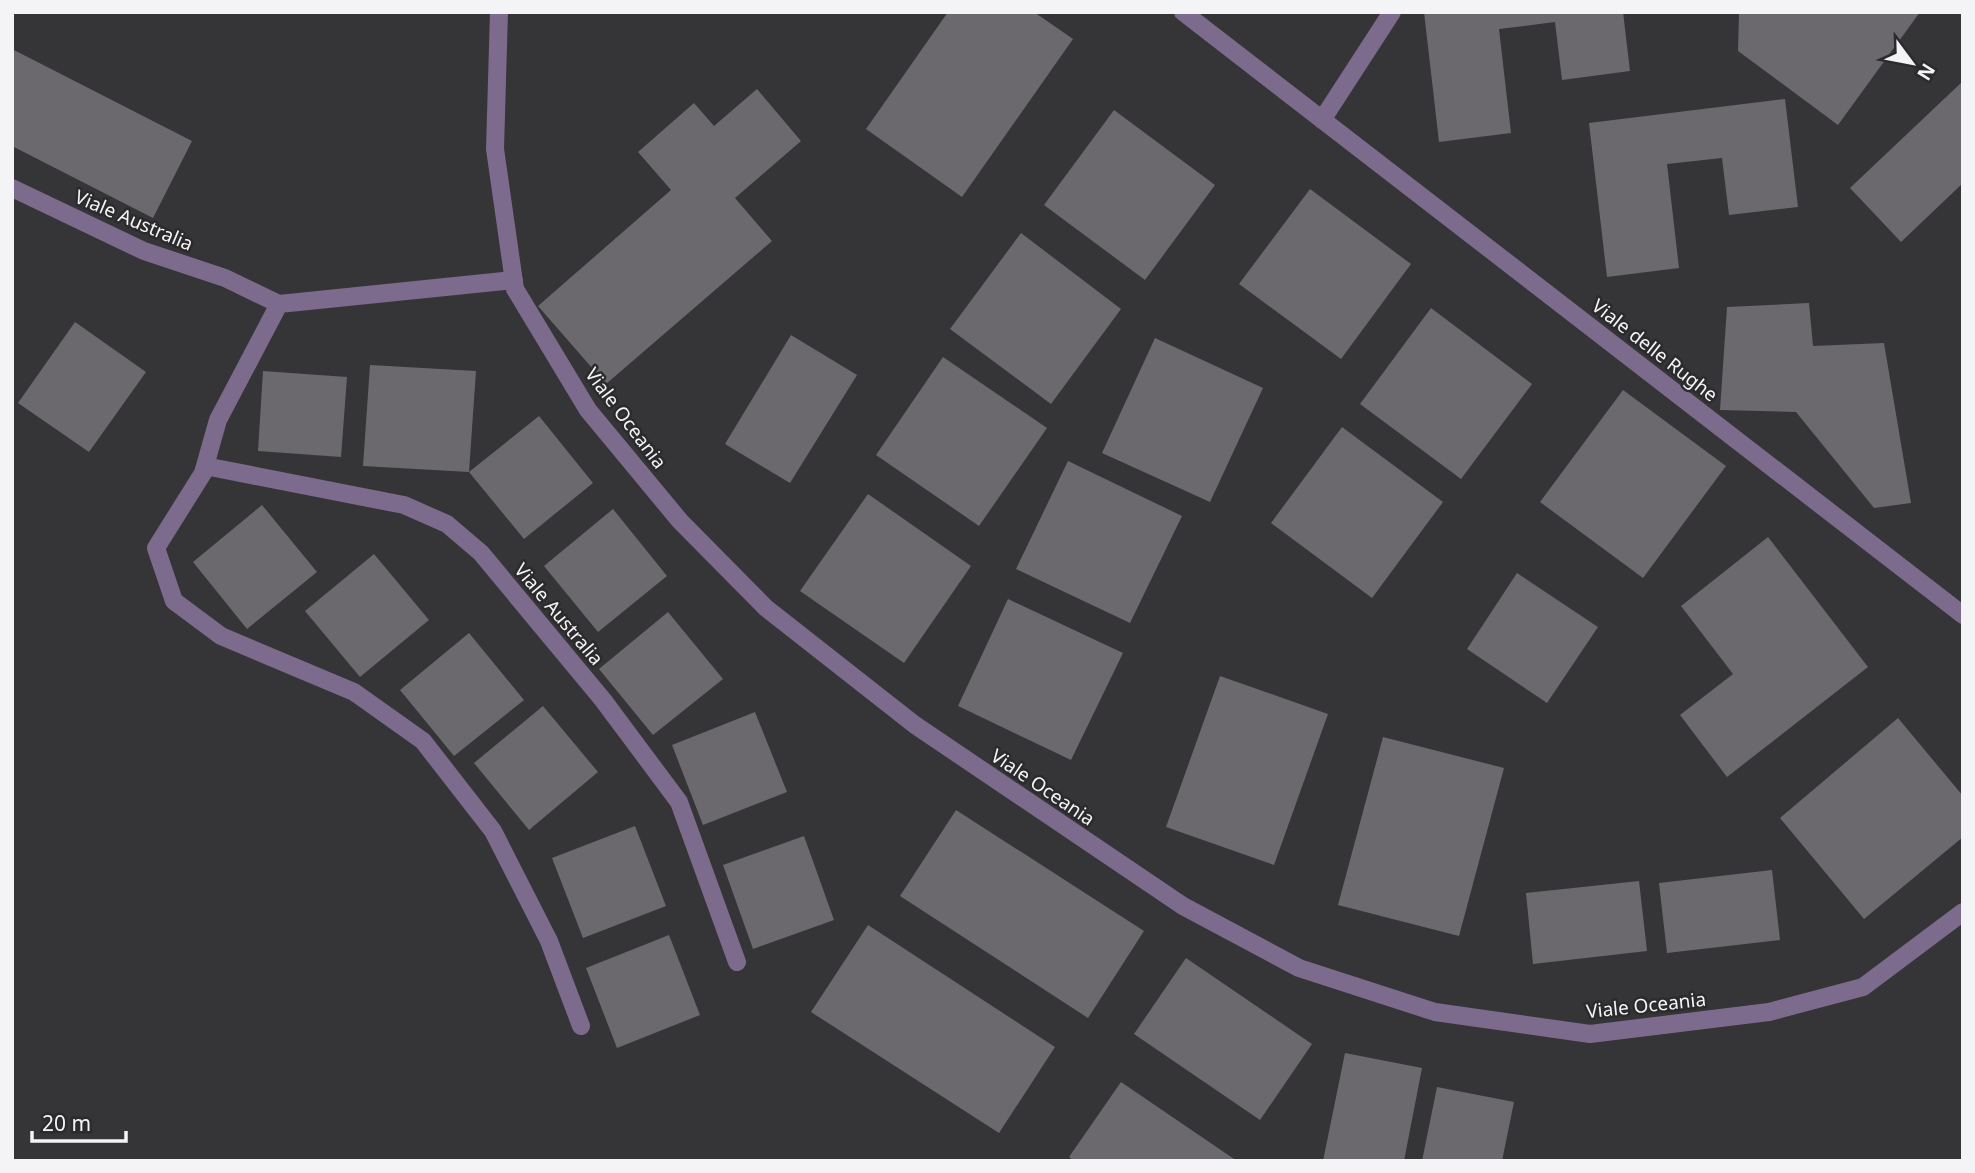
<svg xmlns="http://www.w3.org/2000/svg" width="1975" height="1173" viewBox="0 0 1975 1173" font-family="'Noto Sans',sans-serif">
	<style>
		.building { fill: #6b696d }
		.lines { fill: none; stroke-linecap: round; stroke-linejoin: round }
		.minor { stroke: #7c6b8d; stroke-width: 18 }
		.labels { text-anchor: middle; stroke-width: 5; stroke-linejoin: round; paint-order: stroke }
		.street-label { font-size: 19px; fill: #f4f3f5; stroke: #2b2a2d }
	</style>
	<rect width="100%" height="100%" fill="#353437"/>
	<path class="building" d="M948 12H1034L1073 39 962 197 866 129Z
		M1424 12H1623L1630 71 1562 80 1555 22 1499 29 1511 133 1439 142Z
		M1741 12H1920L1838 125 1738 51 1739 13Z
		M12 49 192 141 153 218 12 146Z
		M1963 81V183L1901 242 1850 188Z
		M757 89 801 141 735 198 772 241 606 384 538 306 671 190 638 152 694 103 714 126Z
		M1785 99 1798 207 1729 215 1722 158 1667 164 1679 268 1607 277 1589 123Z
		M1114 110 1215 185 1145 280 1044 205Z
		M1310 189 1411 264 1341 359 1239 284Z
		M1021 233 1121 309 1051 404 950 329Z
		M1809 303 1813 346 1884 343 1911 503 1874 508 1796 412 1720 410 1727 307Z
		M1431 308 1532 384 1461 479 1360 404Z
		M75 322 146 372 89 452 18 403Z
		M791 335 857 375 790 483 725 444Z
		M1155 338 1263 388 1210 502 1102 453Z
		M943 357 1047 428 979 526 876 455Z
		M370 365 476 371 469 472 363 466Z
		M263 371 347 377 341 457 258 451Z
		M1623 390 1726 466 1643 578 1540 502Z
		M539 416 593 483 524 539 469 472Z
		M1342 427 1443 502 1372 598 1271 523Z
		M1068 461 1182 516 1130 623 1016 569Z
		M868 494 971 566 904 663 800 591Z
		M262 505 317 572 247 629 193 562Z
		M613 509 667 576 598 632 544 566Z
		M1768 537 1868 667 1727 777 1680 715 1733 674 1681 606Z
		M374 554 429 620 360 677 305 611Z
		M1517 573 1598 627 1547 703 1467 649Z
		M1008 599 1123 653 1071 760 958 706Z
		M668 612 723 679 653 735 599 669Z
		M469 633 524 700 454 756 400 690Z
		M1220 676 1328 714 1274 865 1166 827Z
		M543 706 598 772 529 830 474 763Z
		M755 712 787 792 703 825 672 745Z
		M1898 718 1963 796V837L1864 919 1780 818Z
		M1383 737 1504 768 1459 936 1338 905Z
		M956 810 1144 931 1088 1018 900 896Z
		M635 826 666 906 583 938 552 858Z
		M804 836 834 920 753 949 723 865Z
		M1772 870 1780 940 1667 953 1659 883Z
		M1639 881 1647 951 1533 964 1526 893Z
		M868 925 1055 1047 999 1133 811 1012Z
		M669 935 700 1015 617 1048 586 968Z
		M1186 958 1312 1044 1260 1120 1134 1034Z
		M1345 1053 1422 1068 1404 1161H1323Z
		M1121 1082 1237 1161H1074L1069 1157Z
		M1437 1087 1514 1102 1502 1161H1422Z"/>
	<g class="lines">
		<path class="minor" d="M499 12 495 149 515 289 588 410 680 521 766 608 915 725 1183 906 1299 968 1435 1012 1590 1034 1769 1012 1863 987 1963 912
			M1183 12 1963 615
			M1322 120 1392 12
			M12 188 144 251 225 278 279 304 514 280
			M279 304 218 420 203 473 156 548 174 601 221 636 354 692 423 741 493 831 549 941 581 1026
			M205 466 404 505 447 524 481 553 603 700 679 802 737 962"/>
	</g>
	<g class="labels">
		<g class="street-label">
			<text transform="translate(134 220) rotate(23)" y="7">Viale Australia</text>
			<text transform="translate(1655 350) rotate(38)" y="7">Viale delle Rughe</text>
			<text transform="translate(626 418) rotate(53)" y="7">Viale Oceania</text>
			<text transform="translate(559 614) rotate(50)" y="7">Viale Australia</text>
			<text transform="translate(1043 787) rotate(34)" y="7">Viale Oceania</text>
			<text transform="translate(1646 1005) rotate(-6)" y="7">Viale Oceania</text>
		</g>
	</g>
	<rect width="1975" height="1173" fill="none" stroke="#f4f3f5" stroke-width="28"/>
	<g transform="translate(1912 63) rotate(122)" stroke="#2b2a2d" stroke-width="5" paint-order="stroke">
	<path d="M0-5L12 26L0 18L-12 26Z" fill="#f4f3f5"/>
	<text y="-10" font-size="19" font-weight="bold" text-anchor="middle" fill="#f4f3f5">N</text>
	</g>
	<path d="M32 1131v10h94v-10" fill="none" stroke="#f4f3f5" stroke-width="3.5"/>
	<text x="42" y="1131" font-size="21" fill="#f4f3f5" stroke="#2b2a2d" stroke-width="5" paint-order="stroke">20 m</text>
</svg>
